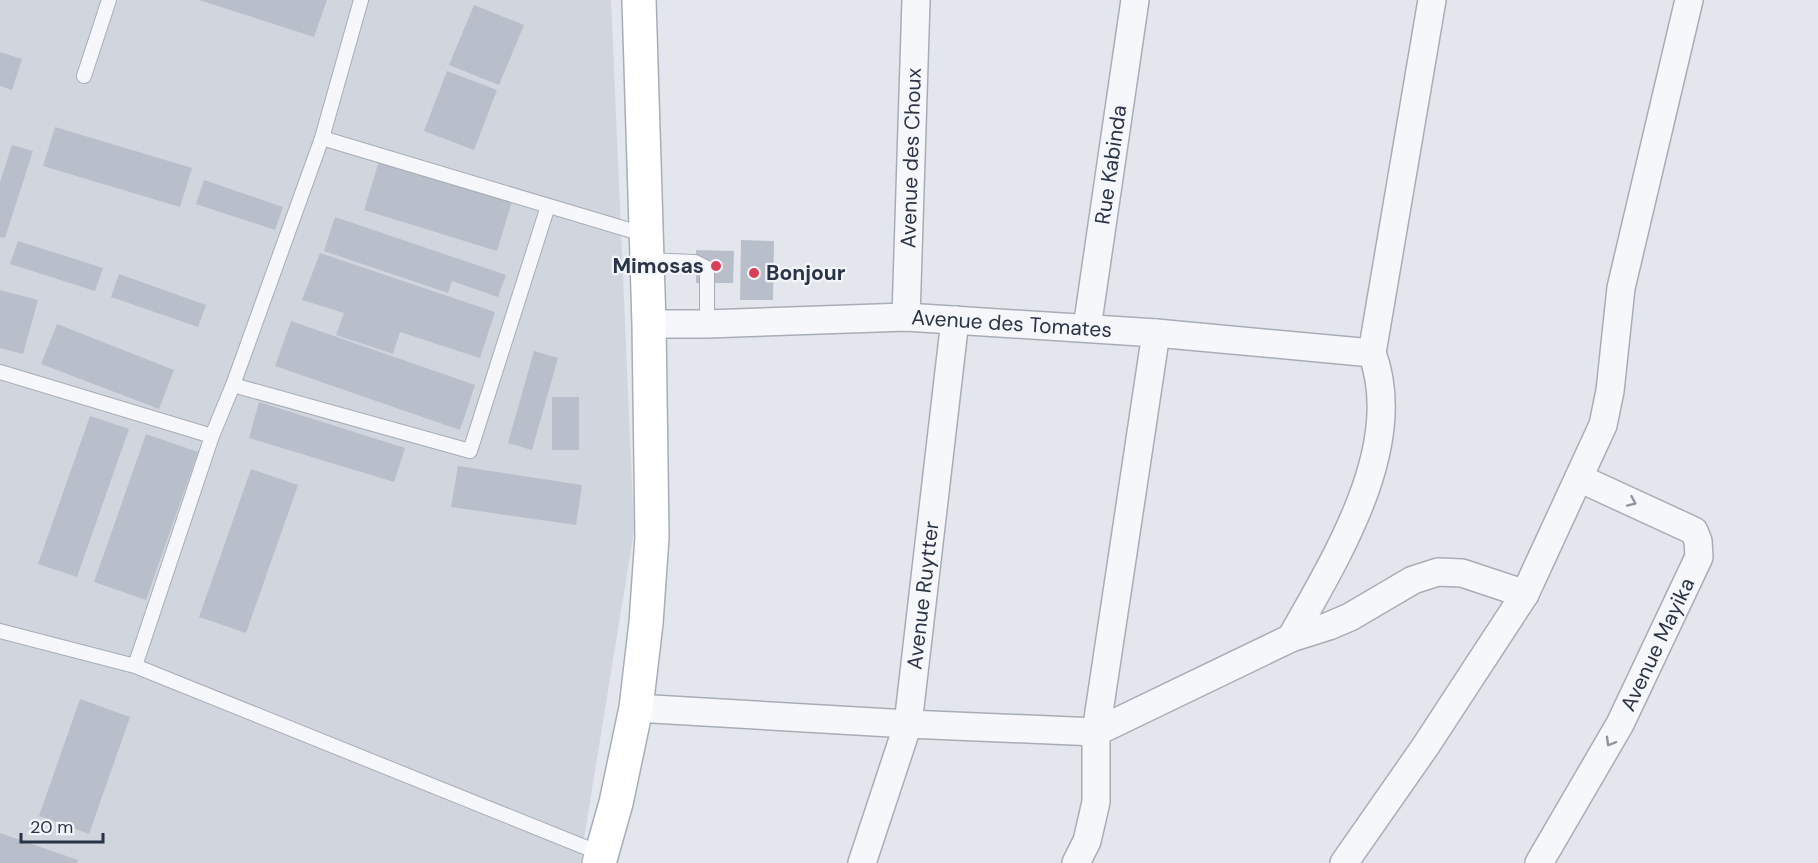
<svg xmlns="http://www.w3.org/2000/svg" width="1818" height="863" viewBox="0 0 1818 863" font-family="'DM Sans',sans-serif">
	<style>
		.built { fill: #d0d5de }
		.building { fill: #b9bfca }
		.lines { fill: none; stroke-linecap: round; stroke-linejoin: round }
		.lane-casing { stroke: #a7adb7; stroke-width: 16 }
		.street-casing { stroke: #a7adb7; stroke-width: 30 }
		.secondary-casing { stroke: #a7adb7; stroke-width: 36 }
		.lane { stroke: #f6f7fa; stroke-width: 14 }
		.street { stroke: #f6f7fa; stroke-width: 27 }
		.secondary { stroke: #fff; stroke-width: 33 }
		.oneway { stroke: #9096a0 }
		.poi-dot { fill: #da3f58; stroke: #f3f5f9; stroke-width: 2 }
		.labels { text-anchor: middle; stroke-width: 4.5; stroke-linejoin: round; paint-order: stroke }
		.street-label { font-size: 21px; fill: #293446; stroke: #f3f5f9 }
		.poi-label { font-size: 21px; font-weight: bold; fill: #293446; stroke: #f3f5f9; text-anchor: end }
	</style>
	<rect width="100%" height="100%" fill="#e3e6ec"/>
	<path class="built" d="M0 0H611L634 531 580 863H0Z"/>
	<path class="building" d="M199 0H327L314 37Z
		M474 5 524 25 499 85 449 65Z
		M0 52 22 59 12 90 0 86Z
		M447 71 497 90 474 150 424 131Z
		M55 127 192 168 180 207 43 166Z
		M12 145 33 151 5 238 0 237V182Z
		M379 161 512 201 497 251 364 210Z
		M204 180 283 207 275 230 196 204Z
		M335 217 506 275 498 297 452 281 448 293 324 251Z
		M741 240 774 241 773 300H740Z
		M18 241 103 268 95 291 10 264Z
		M696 250 734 251 733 283H696Z
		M320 253 495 312 480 358 400 332 393 354 336 335 344 313 302 300Z
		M119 274 206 305 198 327 111 297Z
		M0 290 38 300 23 354 0 348Z
		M291 321 475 385 460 430 275 366Z
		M57 324 174 370 159 409 41 364Z
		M534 351 558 358 532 450 508 443Z
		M552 397H579V450H552Z
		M259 402 405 448 394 482 249 438Z
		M90 416 129 429 77 577 38 564Z
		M146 434 198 452 146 600 94 582Z
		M458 466 582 485 576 525 451 507Z
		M251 469 298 485 246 633 199 617Z
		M80 699 130 717 89 834 39 816Z
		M0 833 78 860 77 863H0Z"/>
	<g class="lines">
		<g class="lane-casing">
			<path id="lane" d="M84 76 109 0
				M322 138 646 235
				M647 260 695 262 707 268V324
				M0 372 212 436 135 666
				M233 385 470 451 548 206
				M212 436 233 385 322 138 361 0
				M0 631 135 666 602 854"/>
		</g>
		<g class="street-casing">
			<g id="street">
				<path id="s1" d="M906 317 916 0"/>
				<path id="s2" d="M649 324H707L906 317 1156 333 1372 353"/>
				<path id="s3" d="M1087 328 1135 0"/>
				<path d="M1291 638C1335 559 1407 446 1372 353L1432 0"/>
				<path d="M636 708 908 724 1096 732 1291 638 1329 626 1350 617 1413 580 1438 572 1462 573 1525 594"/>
				<path id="s4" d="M862 863 908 724 955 320"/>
				<path d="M1076 863 1087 841 1096 802V732L1156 333"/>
				<path d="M1344 863 1425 747 1525 594 1603 425 1610 391 1621 288 1689 0"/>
				<path id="s5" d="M1539 863 1620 724 1699 557 1698 541 1694 531 1579 478"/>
			</g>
		</g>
		<g class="secondary-casing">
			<path id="secondary" d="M599 863 616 803 636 708 646 623 652 537 649 324 639 0"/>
		</g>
		<use href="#lane" class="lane"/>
		<use href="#street" class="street"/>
		<use href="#secondary" class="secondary"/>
	</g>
	<defs><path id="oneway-chevron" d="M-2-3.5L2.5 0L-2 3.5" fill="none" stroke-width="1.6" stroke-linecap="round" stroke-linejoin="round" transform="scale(1.5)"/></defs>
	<g class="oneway">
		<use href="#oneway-chevron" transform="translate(1632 502) rotate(24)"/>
		<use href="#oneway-chevron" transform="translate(1610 742) rotate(120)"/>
	</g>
	<g class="poi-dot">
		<circle cx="716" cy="266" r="6"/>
		<circle cx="754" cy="273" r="6"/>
	</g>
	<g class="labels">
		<g class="street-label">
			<text dy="7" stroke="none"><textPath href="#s1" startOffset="159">Avenue des Choux</textPath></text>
			<text dy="7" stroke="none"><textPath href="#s3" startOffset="165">Rue Kabinda</textPath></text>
			<text dy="7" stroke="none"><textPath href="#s2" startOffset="363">Avenue des Tomates</textPath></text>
			<text dy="7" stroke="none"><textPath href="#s4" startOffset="276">Avenue Ruytter</textPath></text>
			<text dy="7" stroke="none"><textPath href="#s5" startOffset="249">Avenue Mayika</textPath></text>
		</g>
		<g class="poi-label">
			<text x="704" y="273">Mimosas</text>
			<text x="766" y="280" text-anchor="start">Bonjour</text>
		</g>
	</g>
	<path d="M21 833v9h82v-9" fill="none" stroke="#293446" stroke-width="3"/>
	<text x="30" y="833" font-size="18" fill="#293446" stroke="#f3f5f9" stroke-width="4.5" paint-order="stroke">20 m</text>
</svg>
